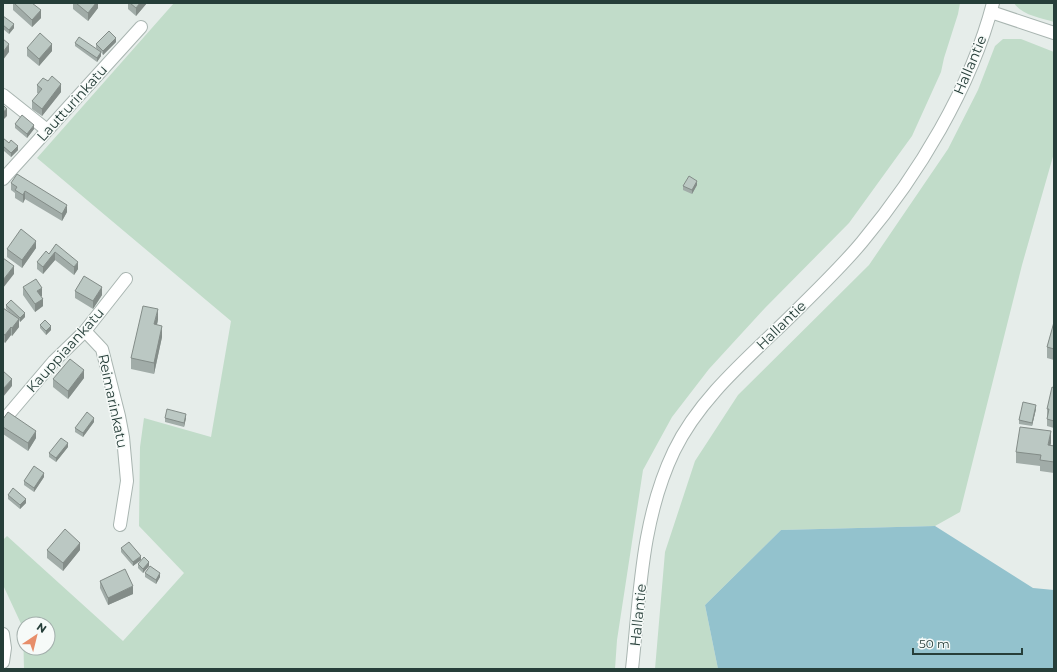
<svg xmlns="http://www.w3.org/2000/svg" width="1057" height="672" viewBox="0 0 1057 672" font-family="Montserrat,sans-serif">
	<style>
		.green { fill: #c1dcc9; fill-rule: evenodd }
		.water { fill: #93c2cd }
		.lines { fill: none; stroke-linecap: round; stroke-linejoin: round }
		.minor-casing { stroke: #a9b5b1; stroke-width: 14 }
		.minor { stroke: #fff; stroke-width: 12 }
		.wall { fill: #a1aca8 }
		.shaded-wall { fill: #838c88 }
		.building { fill: #bbc8c3; stroke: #838c88 }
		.labels { text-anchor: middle; stroke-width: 3; stroke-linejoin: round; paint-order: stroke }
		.street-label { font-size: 14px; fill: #263e39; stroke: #f6faf8 }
	</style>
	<rect width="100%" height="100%" fill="#e6edea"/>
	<path class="green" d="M174 3H960L958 14 944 58 941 72 912 136 849 223 765 308 709 369 672 417 643 470 617 640 615 669H24L23 628 3 585V540L7 536 123 641 184 573 139 526 140 447 144 418 211 437 231 321 37 158ZM24 624H48V648H24Z
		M1014 3H1054V22C1041 18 1021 15 1014 3Z
		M1003 39H1021L1054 52V153L1022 265 960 512 935 526 781 530 705 605 718 669H655L665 552 695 461 738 395 869 265 948 149 978 90 995 46Z"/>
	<path class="water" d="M935 526 1033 588 1054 590V669H718L705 605 781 530Z"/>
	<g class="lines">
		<g class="minor-casing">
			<path id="minor" d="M991 12 1054 33
				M3 95 47 130
				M3 179 141 27
				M85 331 102 349 119 416 123 437 127 481 120 525
				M3 421 54 361 85 331 126 279
				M3 634 5 648 3 662
				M632 669C640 595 641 520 674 451 701 395 754 353 797 310 819 288 842 266 862 242 918 175 971 88 993 3"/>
		</g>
		<use href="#minor" class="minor"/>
	</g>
	<path class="wall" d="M13 3H32L41 18 32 27 13 10Z
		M73 3H98V8L88 21 73 9Z
		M128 3H147L136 16 128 9Z
		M3 16 14 28 9 34 3 29Z
		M116 42 103 55 101 52V56L97 62 75 46V43L100 51 96 48V44Z
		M27 48 52 51 39 66 27 56Z
		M48 81 61 92 42 116 32 109V101L39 94 37 93V85Z
		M15 124 34 129 27 138 15 128Z
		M3 138 9 143 18 150 11 157 4 151V154L3 157Z
		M11 183 67 212 62 221 25 199 23 203 15 198V193L11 190Z
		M697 185 692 194 683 190V186Z
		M56 244 78 269 74 275 55 260 43 274 37 269V262L49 254Z
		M36 248 22 268 7 257V249Z
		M23 287 42 296H41L43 306 35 312 23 295Z
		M75 291 102 295 93 309 75 298Z
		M6 305 25 317 20 322 19 320V327L12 336 11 335 5 343 3 341V308L13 315 6 309Z
		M158 320 157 325 162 337 154 374 131 369V358Z
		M1054 322V360L1047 358V347Z
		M40 325 51 330 46 335 40 328Z
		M84 378 68 399 53 387V379Z
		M1054 388V428L1047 426V409Z
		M1036 409 1032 426 1019 424V420Z
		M165 418H186L184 427 165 422Z
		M3 419 36 438 28 451 3 434Z
		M94 422 83 437 75 432V428Z
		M1051 443 1050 445 1054 446V473L1040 471V466L1016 463V452Z
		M68 447 56 462 49 457V453Z
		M44 477 34 492 24 485V481Z
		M8 495 26 503 20 509 8 499Z
		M121 548 141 560 133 566 121 552Z
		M47 550H80L63 571 47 558Z
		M138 564 149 566 143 573 138 568Z
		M145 573 160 577 156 584 145 577Z
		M100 581 133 594 108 605 100 588Z"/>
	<path class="shaded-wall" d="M96 3H98V8L88 21V13Z
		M140 3H147L136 16V8Z
		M41 10V18L32 27V20Z
		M14 24V28L9 34V30Z
		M116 38V42L103 55V51Z
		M9 44V52L3 60V52Z
		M52 44V51L39 66V59Z
		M101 52V56L97 62V58Z
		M61 84V92L42 116V109Z
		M7 109V116L3 120V112Z
		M34 125V129L27 138V134Z
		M18 146V150L11 157V153Z
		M4 147V154L3 157V149Z
		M697 181V185L692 194V190Z
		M25 191V199L23 203V195Z
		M67 205V212L62 221V214Z
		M36 241V248L22 268V260Z
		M55 252V260L43 274V267Z
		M78 262V269L74 275V267Z
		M14 266V274L3 288V280Z
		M102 287V295L93 309V301Z
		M42 288V296L37 298V291Z
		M43 299V306L35 312V304Z
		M158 309V320L154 335V324Z
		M25 313V317L20 322V318Z
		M19 319V327L12 336V328Z
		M51 326V330L46 335V331Z
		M162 326V337L154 374V363Z
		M11 327V335L5 343V335Z
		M84 370V378L68 399V391Z
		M12 379V386L3 397V389Z
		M1036 405V409L1032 426V423Z
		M186 414V418L184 427V423Z
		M94 418V422L83 437V433Z
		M36 431V438L28 451V443Z
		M1051 431V443L1048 456V445Z
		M68 443V447L56 462V458Z
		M44 473V477L34 492V488Z
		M26 499V503L20 509V505Z
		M80 543V550L63 571V563Z
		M141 556V560L133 566V562Z
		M149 562V566L143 573V569Z
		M160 573V577L156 584V580Z
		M133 586V594L108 605V598Z"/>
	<path class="building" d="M14 3H32L41 10 32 20Z
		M76 3H96L88 13Z
		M130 3H140L136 8Z
		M3 16 14 24 9 30 3 25Z
		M109 31 116 38 103 51 96 44Z
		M40 33 52 44 39 59 27 48Z
		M79 37 101 52 97 58 75 43Z
		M3 39 9 44 3 52Z
		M52 76 61 84 42 109 32 101 42 89 37 85 43 78 48 81Z
		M3 105 7 109 3 112Z
		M22 115 34 125 27 134 15 124Z
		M3 138 9 143 11 140 18 146 11 153 3 146Z
		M17 174 67 205 62 214 25 191 23 195 15 190 17 187 11 183Z
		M689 176 697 181 692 190 683 186Z
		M21 229 36 241 22 260 7 249Z
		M56 244 78 262 74 267 55 252 43 267 37 262 46 251 49 254Z
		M3 258 14 266 3 280Z
		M84 276 102 287 93 301 75 291Z
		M36 279 42 288 37 291 43 299 35 304 23 287Z
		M11 300 25 313 20 318 6 305Z
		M143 306 158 309 154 324 162 326 154 363 131 358Z
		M3 308 19 319 12 328 11 327 5 335 3 334Z
		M45 320 51 326 46 331 40 325Z
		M1054 322V349L1047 347Z
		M70 359 84 370 68 391 53 379Z
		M3 371 12 379 3 389Z
		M1052 387 1054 388V421L1047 419 1049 409H1047Z
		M1023 402 1036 405 1032 423 1019 420Z
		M167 409 186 414 184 423 165 418Z
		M8 412 36 431 28 443 3 427V419Z
		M87 412 94 418 83 433 75 428Z
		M1020 427 1051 431 1048 445 1054 446V462L1040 460 1041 455 1016 452Z
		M61 438 68 443 56 458 49 453Z
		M34 466 44 473 34 488 24 481Z
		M13 488 26 499 20 505 8 495Z
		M65 529 80 543 63 563 47 550Z
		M129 542 141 556 133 562 121 548Z
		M144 557 149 562 143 569 138 564Z
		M150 566 160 573 156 580 145 573Z
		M125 569 133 586 108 598 100 581Z"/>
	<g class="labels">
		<g class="street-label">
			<text transform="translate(970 65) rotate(-67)" y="5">Hallantie</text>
			<text transform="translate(72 103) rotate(-48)" y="5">Lautturinkatu</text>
			<text transform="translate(781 325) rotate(-44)" y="5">Hallantie</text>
			<text transform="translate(65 350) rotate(-48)" y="5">Kauppiaankatu</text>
			<text transform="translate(113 401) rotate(78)" y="5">Reimarinkatu</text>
			<text transform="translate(638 615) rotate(-84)" y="5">Hallantie</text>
		</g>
	</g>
	<rect width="1057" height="672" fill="none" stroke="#263e39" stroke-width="8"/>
	<g transform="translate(36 636) rotate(35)"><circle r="19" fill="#f6faf8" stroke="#a3afac"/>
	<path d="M0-3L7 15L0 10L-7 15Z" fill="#e78e6a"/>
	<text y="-6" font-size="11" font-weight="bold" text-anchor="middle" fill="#263e39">N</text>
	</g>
	<path d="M913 648v6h109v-6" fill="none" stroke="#263e39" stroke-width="2"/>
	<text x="919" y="648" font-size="12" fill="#263e39" stroke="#f6faf8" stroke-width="3" paint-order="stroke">50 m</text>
</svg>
